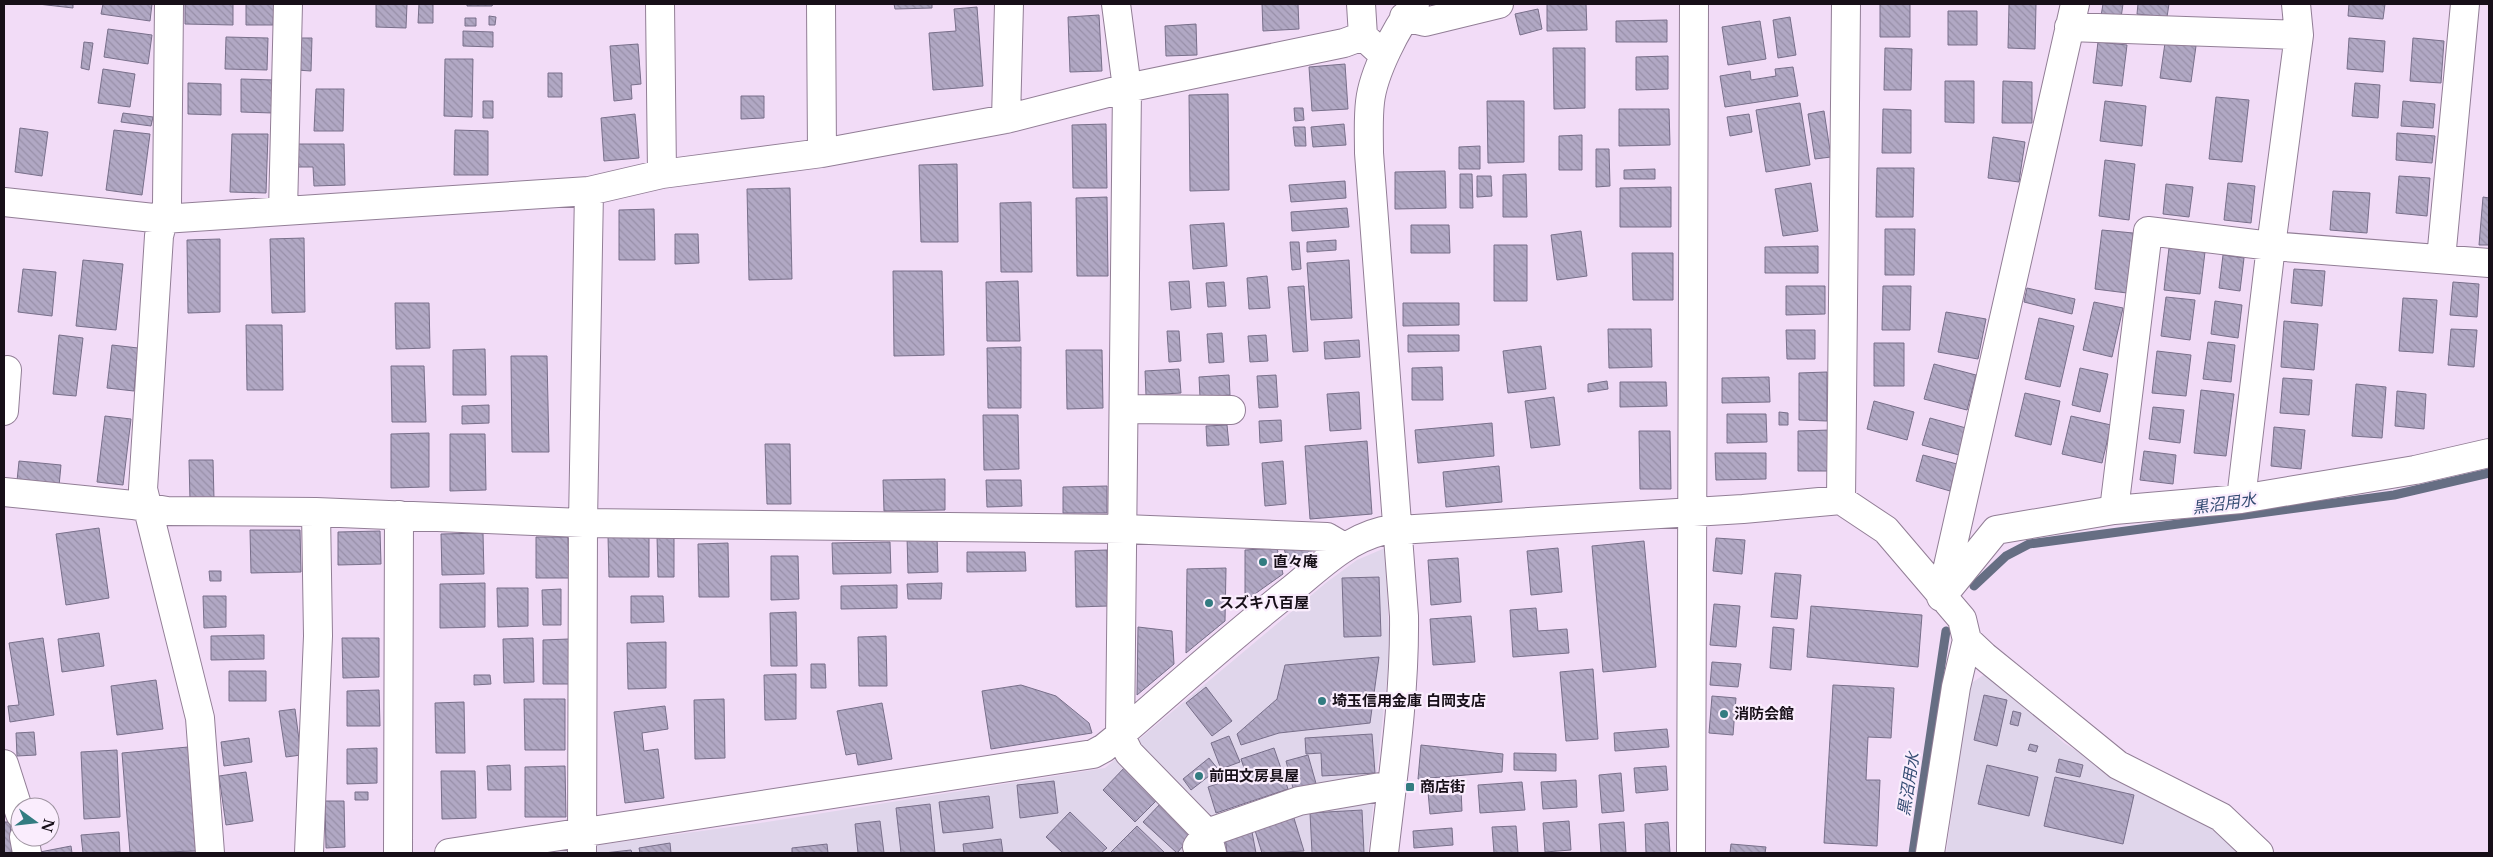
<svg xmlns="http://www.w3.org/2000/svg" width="2493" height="857" viewBox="0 0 2493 857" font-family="'Libre Baskerville','Noto Sans JP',serif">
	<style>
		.commercial { fill: #e0d6eb }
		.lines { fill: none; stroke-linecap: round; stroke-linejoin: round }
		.stream { stroke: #666e83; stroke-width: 9 }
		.building { fill: url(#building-back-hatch); stroke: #786f8a }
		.minor-casing { stroke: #927e96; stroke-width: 30 }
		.minor { stroke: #fff; stroke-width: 28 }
		.poi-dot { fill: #337c81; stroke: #faedfd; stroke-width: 2 }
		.labels { text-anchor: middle; stroke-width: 4.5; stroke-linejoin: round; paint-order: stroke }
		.poi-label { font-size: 15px; font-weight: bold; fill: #170f18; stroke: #faedfd; text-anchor: start }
		.water-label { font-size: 16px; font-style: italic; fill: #334b72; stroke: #faedfd }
	</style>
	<defs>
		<pattern id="building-back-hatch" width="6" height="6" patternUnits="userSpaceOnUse" patternTransform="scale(1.25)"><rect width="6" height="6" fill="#b1a8c4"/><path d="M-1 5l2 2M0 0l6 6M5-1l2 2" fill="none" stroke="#988fa8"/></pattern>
	</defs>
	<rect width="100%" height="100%" fill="#f2dcf7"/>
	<path class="commercial" d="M1385 548 1390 652 1368 853H539L760 823 1105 768 1327 582 1357 560Z
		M1988 672 2064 743 2120 778 2215 827 2240 853H1946L1970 684Z"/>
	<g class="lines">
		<path class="stream" d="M1974 586 2006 556 2029 544 2394 495 2489 473
			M1913 853 1946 631"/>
	</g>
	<path class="building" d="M38 4H73V8Z
		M103 4H152L150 21 101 14Z
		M185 4H233V25L185 24Z
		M246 4H274L273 25H246Z
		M376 4H407L406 28 376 27Z
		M419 4H433V23H418Z
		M467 4H493L492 6H467Z
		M894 4H932V8L895 9Z
		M1262 4H1298L1299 29 1263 31Z
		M1547 4H1586L1587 30 1547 31Z
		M1880 4H1910V37H1880Z
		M2009 4H2036L2035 49 2008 48Z
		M2103 4H2123L2121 18 2101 16Z
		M2138 4H2169L2167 17 2137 14Z
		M2349 4H2385L2383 19 2348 16Z
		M977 7 983 86 933 90 929 33 956 31 954 9Z
		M1538 9 1542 29 1520 35 1515 14Z
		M1948 11H1977V45H1948Z
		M1099 15 1102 71 1070 72 1068 17Z
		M489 16 496 17 495 25H489Z
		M1790 17 1796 55 1778 58 1773 20Z
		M465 18H476V26H465Z
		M1667 20V42H1616V21Z
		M1760 21 1766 59 1728 65 1722 27Z
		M1196 24 1197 55 1166 56 1165 26Z
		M108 29 152 35 148 64 104 57Z
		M463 31 493 32V47L463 46Z
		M226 37 268 38 267 70 225 69Z
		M298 38H312L311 71 297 70Z
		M2349 38 2385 41 2383 72 2347 69Z
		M2413 38 2444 41 2441 83 2410 81Z
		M84 42 93 43 89 70 81 68Z
		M2098 42 2127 45 2122 86 2093 83Z
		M2165 43 2196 46 2191 82 2160 78Z
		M638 44 641 84 631 85 632 99 614 101 610 46Z
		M1553 48H1585V108L1554 109Z
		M1885 48 1912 49 1911 90H1884Z
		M1668 56V89L1636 90V57Z
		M445 59H473L472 117 444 116Z
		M1345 64 1348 109 1312 111 1309 67Z
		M1793 67 1798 96 1725 107 1720 76 1750 71 1751 80 1776 76 1775 69Z
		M103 69 135 74 130 107 98 103Z
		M548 73H562V97H548Z
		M241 79 274 80 273 113 241 112Z
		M1945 81H1974V123L1945 122Z
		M2003 81 2032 82V123H2002Z
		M188 83 221 84V115L188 114Z
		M2355 83 2380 85 2378 118 2352 116Z
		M316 89H344L343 131H314Z
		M1228 94 1229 190 1190 191 1189 95Z
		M741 96H764V118L741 119Z
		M2216 97 2249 100 2242 162 2209 159Z
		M483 101H493V118H483Z
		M1487 101H1524V162L1488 163Z
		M2105 101 2146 106 2142 146 2100 141Z
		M2403 101 2435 104 2433 128 2401 126Z
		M1800 103 1810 165 1766 172 1756 110Z
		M1294 108H1303L1304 120 1295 121Z
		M1619 109H1669L1670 145 1619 146Z
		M1883 109 1911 110V153H1882Z
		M1824 111 1831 157 1815 159 1808 114Z
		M123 113 153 117 151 126 121 122Z
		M635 114 639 158 604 161 601 118Z
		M1749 114 1752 132 1730 136 1727 117Z
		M1106 124 1107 188H1073L1072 125Z
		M1344 124 1346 145 1313 147 1311 127Z
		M1293 127H1305L1306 146H1295Z
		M20 128 48 132 42 176 15 172Z
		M114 130 150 134 142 195 106 190Z
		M455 130 488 131V175H454Z
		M2397 133 2435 136 2432 163 2396 160Z
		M232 134H268L266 193 230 192Z
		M1582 135V170H1559V136Z
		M1993 137 2025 142 2019 182 1988 178Z
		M297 144H344L345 185 314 186 313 167H297Z
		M1480 146V169H1459V147Z
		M1596 149H1609L1610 186 1596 187Z
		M2105 160 2135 164 2129 220 2099 216Z
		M957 164 958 242H921L919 165Z
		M1877 168H1914L1913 217H1876Z
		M1655 169V179H1624V170Z
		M1445 171 1446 208 1395 209V172Z
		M1460 174H1472L1473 208H1460Z
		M1526 174 1527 217H1503V175Z
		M1477 176H1491L1492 196 1477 197Z
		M2399 176 2430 178 2427 216 2396 213Z
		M1345 181 1346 198 1291 202 1289 185Z
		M1811 183 1818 231 1783 236 1775 189Z
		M2228 183 2255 186 2251 223 2224 220Z
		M2166 184 2193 187 2189 217 2163 214Z
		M1671 187V227H1620V188Z
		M790 188 792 279 749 280 747 189Z
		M2333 191 2370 193 2367 233 2330 230Z
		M1107 197 1108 276H1077L1076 198Z
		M2483 197 2489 198V245H2479Z
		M1031 202 1032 272H1001L1000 203Z
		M1347 208 1349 227 1292 231 1291 212Z
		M654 209 655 260H619V210Z
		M1224 223 1227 266 1193 269 1190 225Z
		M1411 225H1449L1450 253H1411Z
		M1885 229H1915L1914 275H1885Z
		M2102 230 2133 233 2127 293 2095 289Z
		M1581 231 1587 276 1557 280 1551 235Z
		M675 234H698L699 263 675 264Z
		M304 238 305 312 272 313 270 239Z
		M220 239V312L188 313 187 240Z
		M1336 240V250L1307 252V242Z
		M1290 242H1299L1301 269 1292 270Z
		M1494 245H1527V301H1494Z
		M1818 246V273H1765V247Z
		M2169 248 2205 252 2200 294 2164 290Z
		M1632 253H1673V300H1633Z
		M2223 255 2244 258 2240 291 2219 288Z
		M83 260 123 264 116 330 76 326Z
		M1349 260 1352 318 1311 320 1307 263Z
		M23 269 56 272 52 316 18 312Z
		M2294 269 2325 271 2322 306 2291 303Z
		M893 271H942L944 355 894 356Z
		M1267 276 1270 308 1249 309 1247 278Z
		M1018 281 1020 341H987L986 282Z
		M1189 281 1191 308 1171 310 1169 282Z
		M1224 282 1226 306 1208 307 1206 283Z
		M2453 282 2479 284 2477 317 2450 315Z
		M1304 286 1308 351 1293 352 1288 287Z
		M1786 286H1825V314L1786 315Z
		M1883 286H1911L1910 330H1882Z
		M2027 288 2075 299 2072 314 2024 302Z
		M2166 297 2195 300 2190 340 2161 336Z
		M2403 298 2437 300 2433 353 2399 351Z
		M2215 301 2242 305 2238 338 2211 334Z
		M2094 302 2123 308 2112 357 2083 350Z
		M395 303H429L430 348 396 349Z
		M1403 303H1459V325L1403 326Z
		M1946 312 1986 319 1978 359 1938 352Z
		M2039 318 2074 326 2060 387 2025 379Z
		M2284 321 2318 324 2314 370 2281 367Z
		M246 325H282L283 390H247Z
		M1608 329H1651L1652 367 1609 368Z
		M2451 329 2477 330 2474 367 2448 365Z
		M1786 330H1815V359H1787Z
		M1167 331H1179L1181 361 1169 362Z
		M1222 333 1224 362 1209 363 1207 334Z
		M59 335 83 338 76 396 53 394Z
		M1266 335 1268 361 1250 362 1248 336Z
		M1408 335H1459V351L1408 352Z
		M1359 340 1360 357 1325 359 1324 342Z
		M2208 342 2235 345 2231 382 2203 379Z
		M1874 343H1904V386H1874Z
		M112 345 138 348 134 391 107 388Z
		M1541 346 1546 389 1508 393 1503 351Z
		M1021 347V408H988L987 348Z
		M485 349 486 395H453V350Z
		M1066 350H1102L1103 408 1067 409Z
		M2157 351 2191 355 2186 396 2152 393Z
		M511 356H547L549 452H512Z
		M1934 364 1976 375 1967 410 1924 399Z
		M391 366H424L426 422H392Z
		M1442 367 1443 400H1412V368Z
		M2080 368 2108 374 2100 412 2072 405Z
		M1179 369 1181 393 1146 395 1145 371Z
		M1827 372V421L1799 420V373Z
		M1229 375 1230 395 1200 397 1199 377Z
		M1276 375 1278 407 1259 408 1257 376Z
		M1769 377 1770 402 1722 403V378Z
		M2283 378 2312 380 2309 415 2280 413Z
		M1607 381 1608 389 1588 392V384Z
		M1620 382H1666L1667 406 1620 407Z
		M2356 384 2386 387 2382 438 2352 436Z
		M2201 390 2234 394 2226 456 2194 453Z
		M2397 391 2426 394 2424 429 2395 426Z
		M1359 392 1361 429 1330 431 1327 394Z
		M2025 393 2060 401 2051 445 2015 436Z
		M1554 397 1560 445 1531 448 1525 401Z
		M1874 401 1914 412 1907 440 1867 429Z
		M489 405V423L462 424V406Z
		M2153 407 2184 410 2180 443 2149 439Z
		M1779 412 1788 413V425H1779Z
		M1727 414H1766L1767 442 1727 443Z
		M983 415H1018L1019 469 984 470Z
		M105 416 131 419 123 485 97 482Z
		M2071 416 2111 425 2102 463 2062 454Z
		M1930 418 1966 428 1959 455 1922 445Z
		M1281 420 1282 441 1260 443 1259 421Z
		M1492 423 1494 456 1418 463 1415 430Z
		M1227 425 1229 445 1207 446 1206 426Z
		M2274 427 2305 430 2301 469 2271 466Z
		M1830 430 1831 471H1798V431Z
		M1639 431H1670L1671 489H1640Z
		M429 433V487L391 488V434Z
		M450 434H485L486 490 450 491Z
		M1367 441 1372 514 1310 519 1305 446Z
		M765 444H790L791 504H767Z
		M2144 451 2176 455 2173 484 2140 480Z
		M1715 453H1766V479L1716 480Z
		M1923 455 1957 464 1950 491 1916 481Z
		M189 460H213L214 499 190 500Z
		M19 461 61 465 59 486 17 481Z
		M1283 461 1286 504 1265 506 1262 463Z
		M1499 466 1502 502 1446 507 1443 472Z
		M945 479V510L884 511 883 480Z
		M986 480H1021L1022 506 987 507Z
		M1107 486V513H1063V487Z
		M99 528 109 598 66 605 56 534Z
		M250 530H300L301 572 251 573Z
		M380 531 381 564 338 565V532Z
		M483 533 484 574 442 575 441 534Z
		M649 535V577H609L608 536Z
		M657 536H674V577H658Z
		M937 536 938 572 908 573 907 537Z
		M536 537H568L569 578H536Z
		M1716 538 1745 540 1742 574 1713 571Z
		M1644 541 1656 667 1603 672 1592 546Z
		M890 542 891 573 833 574 832 543Z
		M728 543 729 597H699L698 544Z
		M1311 545 1313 550 1290 567 1283 546Z
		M1277 548 1283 574 1245 601V550Z
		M1558 548 1562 592 1531 595 1527 551Z
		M1107 550 1108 606 1076 607 1075 551Z
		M967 552H1025L1026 571 967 572Z
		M771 556H798L799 599 771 600Z
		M1458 558 1461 602 1431 605 1428 560Z
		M1226 568 1225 621 1186 653 1187 569Z
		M209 571H221V581H210Z
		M1775 573 1801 575 1797 619 1771 617Z
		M1379 577 1381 636 1344 637 1342 578Z
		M485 583V627L440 628V584Z
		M942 583 941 599H908L907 584Z
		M897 585V608L841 609V586Z
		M497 588H528V626L498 627Z
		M561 589V625H543L542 590Z
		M203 596H226V627L204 628Z
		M631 596H663L664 622 631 623Z
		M1714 604 1740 606 1736 647 1710 645Z
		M1811 606 1922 615 1918 667 1807 657Z
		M1536 608 1538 631 1567 629 1569 653 1513 657 1510 610Z
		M796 612 797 666H771L770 613Z
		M1471 616 1475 662 1433 665 1430 619Z
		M1138 627 1172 631 1174 664 1137 695Z
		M1773 627 1794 629 1791 670 1770 668Z
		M99 633 104 666 62 672 58 639Z
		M264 635V659L211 660V636Z
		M886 636 887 686H859L858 637Z
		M43 638 54 715 10 722 8 706 19 705 9 643Z
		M342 638H379V677L343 678Z
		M533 638 534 682 504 683 503 639Z
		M569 639V684H543V640Z
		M666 642V688L628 689 627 643Z
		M1379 657 1370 723 1279 733 1241 745 1237 734 1277 699 1285 665Z
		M1712 662 1741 664 1738 687 1710 685Z
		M811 664H825L826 688H811Z
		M1593 669 1598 739 1566 741 1560 672Z
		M229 671H266V701H229Z
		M796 674V719L765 720 764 675Z
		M474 675H490L491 684 474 685Z
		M156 680 163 729 117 735 111 686Z
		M1021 685 1056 696 1089 723 1092 733 991 749 982 691Z
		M1833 685 1894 688 1891 738 1868 737 1866 780H1880L1877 846 1824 843Z
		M1206 687 1232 721 1212 736 1186 703Z
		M379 690 380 726H347V691Z
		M1984 695 2007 700 1997 746 1974 740Z
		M1712 696 1736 698 1733 735 1709 733Z
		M524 699H565V750H525Z
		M724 699 725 758 695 759 694 700Z
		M464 702 465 753H436L435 703Z
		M882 703 892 759 858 765 856 753 846 755 837 711Z
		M665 706 668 729 642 733 644 751 658 749 664 798 625 803 614 712Z
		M295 709 301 755 286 757 279 711Z
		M2013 711 2021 713 2018 726 2010 724Z
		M1667 729 1669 747 1615 751 1614 733Z
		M34 732 36 755 17 756 16 733Z
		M1372 734 1375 773 1322 776 1321 753 1306 754 1305 738Z
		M1229 736 1240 762 1221 769 1211 743Z
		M249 738 252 762 224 766 221 742Z
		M2030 744 2038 746 2036 752 2028 750Z
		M1421 745 1503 754 1502 772 1418 779Z
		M188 747 196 851 130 853 122 753Z
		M377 748V783L347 784V749Z
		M1274 748 1288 789 1216 813 1208 787 1246 774 1241 759Z
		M117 750 120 817 84 819 81 752Z
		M1514 753 1556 754V771L1514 770Z
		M1308 755 1317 787 1294 792 1286 761Z
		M1209 758 1218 769 1191 790 1183 779Z
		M2059 759 2083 765 2080 777 2056 772Z
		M510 765 511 790H488L487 766Z
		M1987 765 2038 777 2029 816 1978 804Z
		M565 766 566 817H525V767Z
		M1126 766 1159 798 1135 822 1103 790Z
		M1666 766 1668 790 1636 793 1634 768Z
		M441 771H475L476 818 442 819Z
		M246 772 253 821 226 825 219 776Z
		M1621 773 1624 811 1602 813 1599 775Z
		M2055 777 2134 795 2123 844 2044 826Z
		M1576 780 1577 807 1543 809 1541 782Z
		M1054 781 1058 813 1020 818 1017 785Z
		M1522 782 1525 810 1480 813 1478 785Z
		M1461 789 1462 811 1430 814 1428 792Z
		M355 792H368V800H355Z
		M989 796 993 828 943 833 939 802Z
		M325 801H344L345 847 326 848Z
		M1162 802 1195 832 1177 853 1143 822Z
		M930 804 935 853H901L896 808Z
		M1362 810 1364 853H1312L1310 813Z
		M1070 812 1107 848 1101 853H1063L1046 837Z
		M1293 815 1304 851 1262 853 1254 827Z
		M880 821 884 853H858L855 824Z
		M1569 821 1571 850 1545 852 1543 823Z
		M4 822H10L12 852 4 853Z
		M1624 822 1626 853H1601L1599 824Z
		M1668 822 1670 853H1646L1645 824Z
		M1137 826 1165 853H1110Z
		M1516 826 1518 853H1494L1492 827Z
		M1452 828 1453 845 1414 848 1413 831Z
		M119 832 120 853H83L81 835Z
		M1252 832 1256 853H1227L1225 837Z
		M1001 839 1003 853H964L963 844Z
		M670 843 671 853H640L639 848Z
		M827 844 828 853H792V848Z
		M1731 844 1766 847 1765 853H1730Z
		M71 846 72 853H41L40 852Z
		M631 850 632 853H604Z"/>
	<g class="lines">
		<g class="minor-casing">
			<path id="minor" d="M169 4 167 204 159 236 143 489 200 718 210 853
				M660 4 662 174
				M821 4 822 153
				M1116 4 1127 88 1120 735 1129 753 1207 833 1212 853
				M1361 4 1363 36 1376 48
				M1404 17 1425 22 1499 4
				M2069 27 2299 35
				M1006 119 1009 4
				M4 202 163 219 589 191 662 174 822 153 1006 119 1127 88 1344 43 1363 36
				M283 211 288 4
				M2441 259 2465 4
				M1125 409 1231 410
				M4 411 7 370
				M4 492 133 505 167 511 316 512 583 523 1124 529 1327 537 1344 547
				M2241 499 2271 246 2299 35 2296 4
				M1841 500 1846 4
				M2114 510 2148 231 2271 246 2489 263
				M1944 594 1996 530 2114 510 2241 499 2415 470 2489 453
				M1941 597 2075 4
				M1967 640 1984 656 2118 765 2221 817 2259 853
				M4 764 20 814
				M24 837 27 853
				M1197 847 1207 833 1299 801 1392 785
				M309 853 318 636 316 512
				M398 853 399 515
				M449 853 1093 754 1104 748 1120 735C1177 686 1232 636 1291 590 1319 567 1346 540 1382 531L1743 509 1841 500 1886 530 1962 619 1967 640 1956 687 1930 853
				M582 853 583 523 589 191
				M1384 853C1393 775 1405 695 1404 616L1369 153C1369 136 1368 119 1370 102 1373 73 1397 26 1415 4
				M1691 853 1694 4"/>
		</g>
		<use href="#minor" class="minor"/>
	</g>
	<g class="poi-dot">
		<circle cx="1263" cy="562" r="5"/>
		<circle cx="1209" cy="603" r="5"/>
		<circle cx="1322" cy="701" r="5"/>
		<circle cx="1724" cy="714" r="5"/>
		<circle cx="1199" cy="776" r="5"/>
		<rect x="1405" y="782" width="10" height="10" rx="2.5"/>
	</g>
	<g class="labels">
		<g class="poi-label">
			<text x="1273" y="567">直々庵</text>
			<text x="1219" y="608">スズキ八百屋</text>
			<text x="1332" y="706">埼玉信用金庫 白岡支店</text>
			<text x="1734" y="719">消防会館</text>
			<text x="1209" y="781">前田文房具屋</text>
			<text x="1420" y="792">商店街</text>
		</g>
		<g class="water-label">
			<text transform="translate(2224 503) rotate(-8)" y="6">黒沼用水</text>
			<text transform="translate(1908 784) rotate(-81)" y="6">黒沼用水</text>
		</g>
	</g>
	<rect width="2493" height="857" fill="none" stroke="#170f18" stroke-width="10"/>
	<g transform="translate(35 822) rotate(105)"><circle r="24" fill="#faedfd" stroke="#9f94a1"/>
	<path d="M0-4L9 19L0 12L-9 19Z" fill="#337c81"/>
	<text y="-8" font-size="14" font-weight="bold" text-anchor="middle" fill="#170f18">N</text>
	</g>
</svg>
